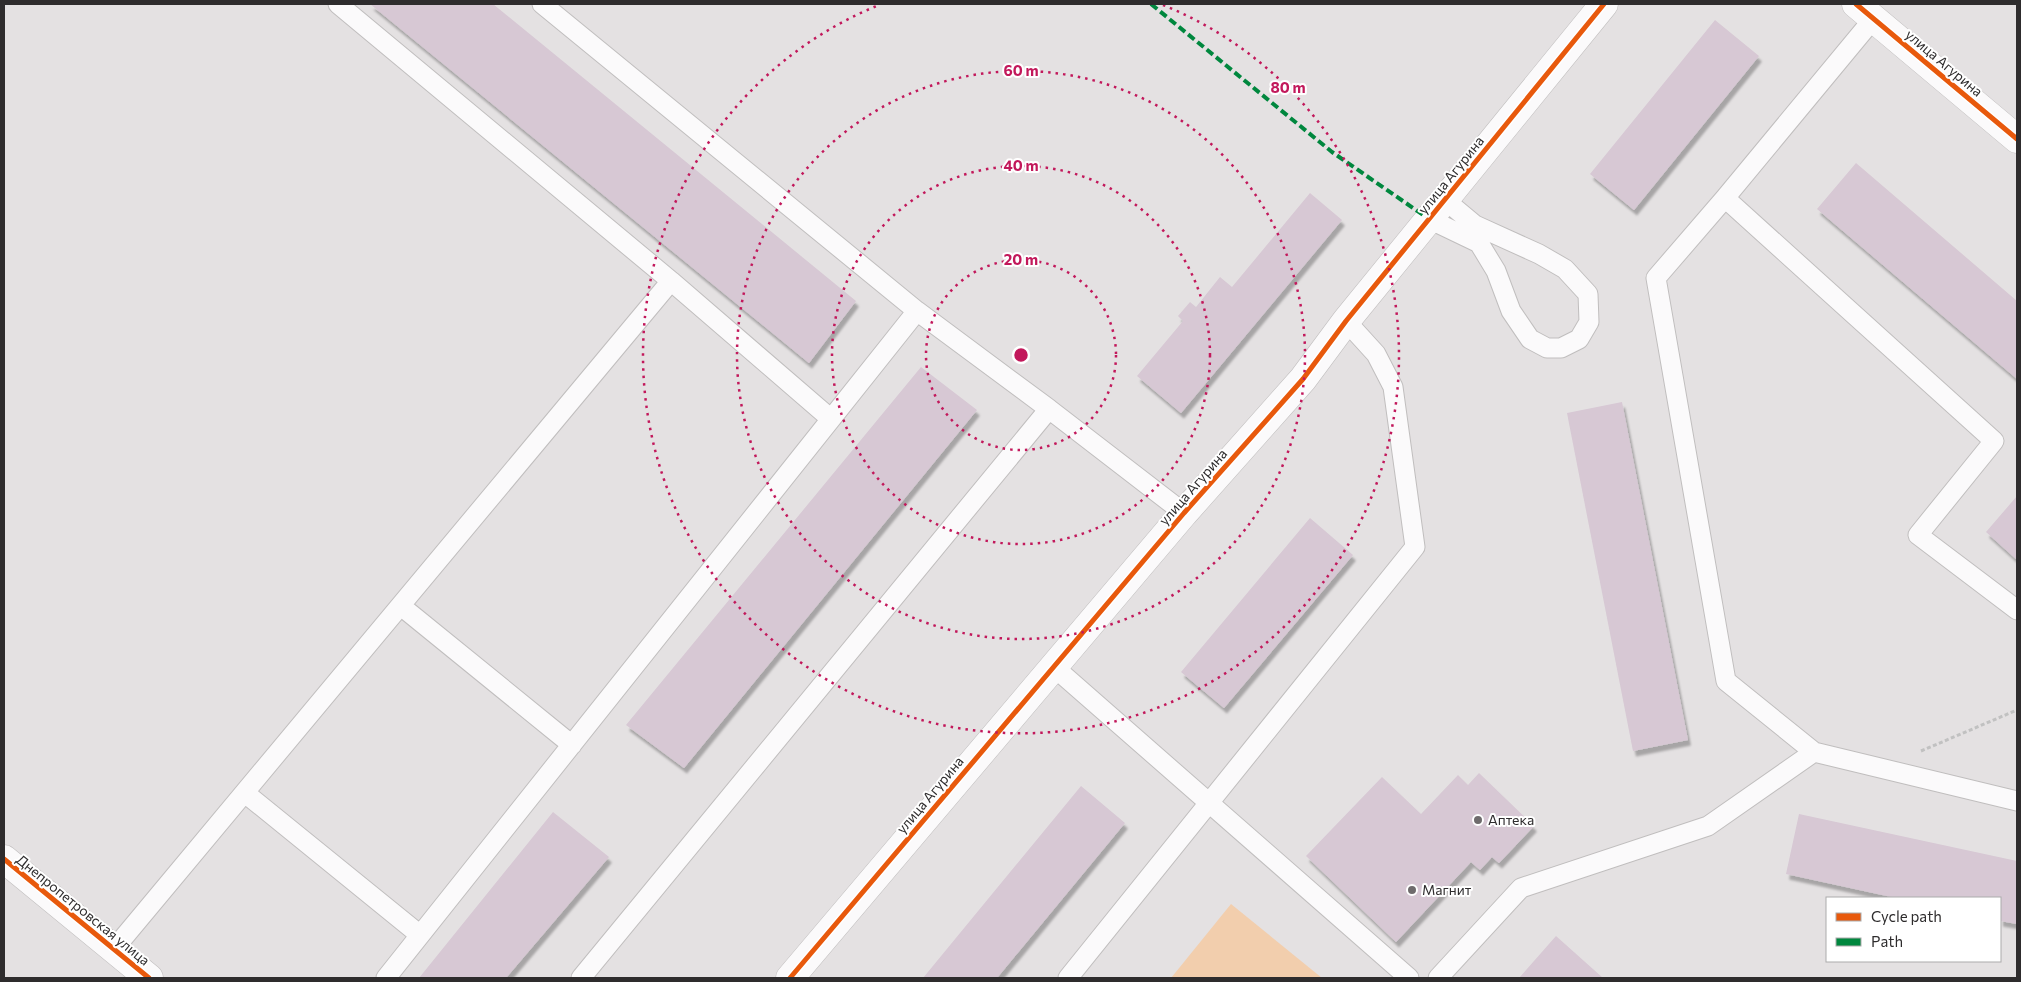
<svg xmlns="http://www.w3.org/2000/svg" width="2021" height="982" viewBox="0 0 2021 982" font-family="Commissioner,sans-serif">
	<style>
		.green { fill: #f2cead }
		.building { fill: #d7c8d4; filter: url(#shadow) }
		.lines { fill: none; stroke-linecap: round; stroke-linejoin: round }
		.lane-casing { stroke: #c0bebe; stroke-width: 21 }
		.street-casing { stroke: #c0bebe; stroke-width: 29 }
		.secondary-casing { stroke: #c0bebe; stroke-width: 29 }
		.path { stroke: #c1c1c1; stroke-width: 3; stroke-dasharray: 4 2.5; stroke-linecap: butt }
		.lane { stroke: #fbfafb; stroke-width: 19 }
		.street { stroke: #fbfafb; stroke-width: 28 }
		.secondary { stroke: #fbfafb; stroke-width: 28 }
		.quiet { stroke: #00873e; stroke-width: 4; stroke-dasharray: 8 4; stroke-linecap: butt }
		.cycleway-casing { stroke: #fff; stroke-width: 8 }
		.cycleway { stroke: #e8590c; stroke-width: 5 }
		.ring { fill: none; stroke: #c2185b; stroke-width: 2.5; stroke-dasharray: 2.5 5 }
		.poi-dot { fill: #6e6b6c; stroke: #fff; stroke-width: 2 }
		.labels { text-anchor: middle; stroke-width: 4; stroke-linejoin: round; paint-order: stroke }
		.street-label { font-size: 14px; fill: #2e2c2d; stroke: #fff }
		.poi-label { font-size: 14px; fill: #2e2c2d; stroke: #fff; text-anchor: start }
		.centre { fill: #c2185b; stroke: #fff; stroke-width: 2.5 }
		.ring-label { font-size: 15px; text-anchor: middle; font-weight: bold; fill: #c2185b; stroke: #fff; stroke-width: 4; stroke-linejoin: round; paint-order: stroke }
	</style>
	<defs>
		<filter id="shadow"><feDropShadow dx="3" dy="5.5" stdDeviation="1" flood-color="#0004"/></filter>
	</defs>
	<rect width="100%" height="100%" fill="#e4e1e2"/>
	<path class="green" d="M1231 904 1322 978H1171Z"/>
	<path class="building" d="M370 4H493L856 301 809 363Z
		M1715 20 1759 56 1634 210 1590 174Z
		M1856 163 2017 301V379L1817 209Z
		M1310 193 1342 220 1181 413 1137 376 1183 321 1178 316 1190 302 1196 307 1220 277 1232 287Z
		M921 367 977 410 684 768 626 725Z
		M1622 402 1688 740 1633 751 1567 413Z
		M2017 496V560L1986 532Z
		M1310 518 1353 555 1224 708 1181 672Z
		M1479 773 1534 826 1499 863 1492 857 1480 870 1471 862 1396 942 1306 856 1382 777 1421 814 1458 775 1468 785Z
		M1081 786 1125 823 997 978H923Z
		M553 812 609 857 506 978H419Z
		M1799 814 2017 861V924L2000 921V898H1896L1786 874Z
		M1556 936 1603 978H1519Z"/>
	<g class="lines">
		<g class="lane-casing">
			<path id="lane" d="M542 4 917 311 1049 409 581 978
				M1874 18 1725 198 1656 278 1726 681 1814 752 2017 801
				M1725 198 1994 441 1918 535 2017 610
				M1429 219 1479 243 1496 271 1511 311 1530 339 1547 348H1561L1579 339 1589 322 1588 294 1565 269 1539 254 1475 225 1445 200
				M671 281 831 419
				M1049 409 1184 513
				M401 606 572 745
				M1054 667 1409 978
				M245 793 420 935
				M114 949 671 281 338 4
				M386 978 917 311
				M1068 978 1415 547 1393 387 1376 354 1346 321
				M1438 978 1521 888 1708 826 1814 752"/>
		</g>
		<g class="street-casing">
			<path id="street" d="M1856 4 2017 139
				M790 978 1184 513 1303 379 1346 321 1604 4"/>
		</g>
		<g class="secondary-casing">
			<path id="secondary" d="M4 859 149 978"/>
		</g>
		<path class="path" d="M1921 751 2017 710"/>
		<use href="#lane" class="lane"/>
		<use href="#street" class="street"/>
		<use href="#secondary" class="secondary"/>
		<path class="quiet" d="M1151 4 1332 152 1429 219"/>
		<g class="cycleway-casing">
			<path id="cycleway" d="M1856 4 2017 139
				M4 859 149 978
				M790 978 1184 513 1303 379 1346 321 1604 4"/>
		</g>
		<use href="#cycleway" class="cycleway"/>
	</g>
	<g class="ring">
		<circle cx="1021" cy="355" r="95"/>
		<circle cx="1021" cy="355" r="189"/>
		<circle cx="1021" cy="355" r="284"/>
		<path d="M1163 5A378 378 0 1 1 879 5"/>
	</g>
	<g class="poi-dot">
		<circle cx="1478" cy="820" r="5"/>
		<circle cx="1412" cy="890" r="5"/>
	</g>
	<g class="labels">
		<g class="street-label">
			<text transform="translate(1944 63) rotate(40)" y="5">улица Агурина</text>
			<text transform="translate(1451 175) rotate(-51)" y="5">улица Агурина</text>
			<text transform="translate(1193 487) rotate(-49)" y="5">улица Агурина</text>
			<text transform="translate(930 795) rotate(-50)" y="5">улица Агурина</text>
			<text transform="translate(83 910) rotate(39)" y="5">Днепропетровская улица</text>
		</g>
		<g class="poi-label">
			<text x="1488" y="825">Аптека</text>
			<text x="1422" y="895">Магнит</text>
		</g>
	</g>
	<circle cx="1021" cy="355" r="8" class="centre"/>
	<g class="ring-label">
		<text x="1021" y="76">60 m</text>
		<text x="1288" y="93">80 m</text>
		<text x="1021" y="171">40 m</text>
		<text x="1021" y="265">20 m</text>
	</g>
	<rect width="2021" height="982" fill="none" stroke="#2e2c2d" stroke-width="10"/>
	<rect x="1826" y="897" width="175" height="65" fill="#ffffff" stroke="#ababab"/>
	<rect x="1836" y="913" width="25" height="8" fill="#e8590c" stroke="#ababab"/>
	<text x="1871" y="922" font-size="15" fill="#2e2c2d">Cycle path</text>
	<rect x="1836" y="938" width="25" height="8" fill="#00873e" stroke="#ababab"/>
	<text x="1871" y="947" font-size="15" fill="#2e2c2d">Path</text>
</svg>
